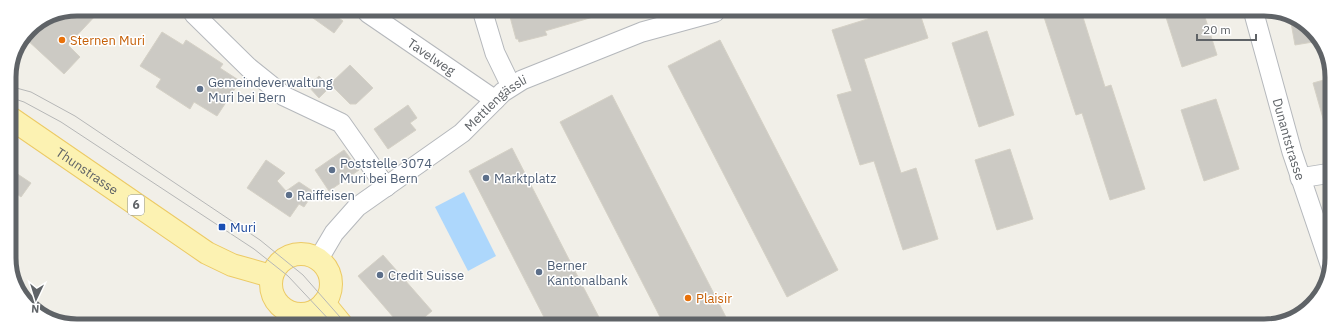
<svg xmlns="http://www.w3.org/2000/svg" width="1341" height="335" viewBox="0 0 1341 335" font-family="'IBM Plex Sans',sans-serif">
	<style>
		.water { fill: #add7fc }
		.building { fill: #cccac4; stroke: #d5d1c6 }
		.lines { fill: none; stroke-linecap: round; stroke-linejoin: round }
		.street-casing { stroke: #b5b8bc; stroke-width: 21 }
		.primary-casing { stroke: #ecca65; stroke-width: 24 }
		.street { stroke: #fff; stroke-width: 19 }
		.primary { stroke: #fcf2b2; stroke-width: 22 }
		.tram { stroke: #b6b7b7; stroke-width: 1 }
		.food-dot { fill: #e8710a; stroke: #fff; stroke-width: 1.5 }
		.service-dot { fill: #5c6f8a; stroke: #fff; stroke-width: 1.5 }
		.transit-dot { fill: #1a4fb4; stroke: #fff; stroke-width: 1.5 }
		.labels { text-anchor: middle; stroke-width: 3; stroke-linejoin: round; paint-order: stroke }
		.shield { fill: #fff; stroke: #8f9295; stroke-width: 1 }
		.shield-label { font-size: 12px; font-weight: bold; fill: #5f6367 }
		.food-label { font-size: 13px; fill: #c56008; stroke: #fff; text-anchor: start }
		.street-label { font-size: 13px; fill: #5f6367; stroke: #fff }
		.service-label { font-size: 13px; fill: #4e5e75; stroke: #fff; text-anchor: start }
		.transit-label { font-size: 13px; fill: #164399; stroke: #fff; text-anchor: start }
		.rim { fill: none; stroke: #5f6367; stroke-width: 5 }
	</style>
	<rect width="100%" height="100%" fill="#f1efe8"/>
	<path class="water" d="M464 192 496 256 468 271 435 207Z"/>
	<path class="building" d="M919 11 928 38 864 59 901 173 916 168 938 239 903 250 874 161 860 165 837 95 852 91 832 30 890 12Z
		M1042 11H1081L1105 87 1111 85 1145 189 1110 200 1082 113 1076 115Z
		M1164 11H1203L1217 55 1182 67Z
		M592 12 593 17 545 31 547 35 519 42 518 39H516L509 13Z
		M306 13H332L343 21 334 33Z
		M51 14H97L68 45 80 57 64 74 25 38 29 29Z
		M1290 17 1312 29 1319 41 1295 45Z
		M987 31 1014 115 979 127 952 43Z
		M162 32 183 45 186 40 223 64 220 68 240 81 217 116 194 102 190 109 156 87 161 79 140 66Z
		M720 40 838 270 787 297 668 66Z
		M350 65 373 88 356 104H350L330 84Z
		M319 76 330 87 319 98 308 86Z
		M1331 78V128L1326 129 1313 83Z
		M612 95 730 325H664L657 311 560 122Z
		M1216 99 1239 169 1204 181 1181 110Z
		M408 105 417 118 410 123 416 130 388 149 374 129Z
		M512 148 577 275 603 325H548L469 171Z
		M1010 149 1033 219 997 230 975 160Z
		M344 150 359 170 329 191 315 170Z
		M266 160 285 173 277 181 286 191 299 182 314 192 304 207 299 204 290 217 247 188Z
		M10 169 31 183 21 197 10 189Z
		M383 255 432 311 415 325H400L358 276Z"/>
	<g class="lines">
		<g class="street-casing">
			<g id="street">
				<path id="s1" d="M1253 10 1292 152 1331 267"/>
				<path id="s2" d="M368 13 495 100"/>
				<path d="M483 13 495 53 511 86"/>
				<path d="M194 14 248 67 284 96 341 123 386 187"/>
				<path d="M1300 178 1331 173"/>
				<path id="s3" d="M318 260 334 233 357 207 462 133 503 92 522 80 642 32 715 12"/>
			</g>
		</g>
		<g class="primary-casing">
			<g id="primary">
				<path id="s4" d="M9 117 207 253 232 265 271 276"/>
				<circle cx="301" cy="284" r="30"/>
				<path d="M324 303 342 325"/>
			</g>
		</g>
		<use href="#street" class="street"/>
		<use href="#primary" class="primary"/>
		<path class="tram" d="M9 86 31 92 75 116 260 240 303 275 347 325
			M9 97 24 102 61 122 254 249 288 276 334 325"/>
	</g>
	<g class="food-dot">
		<circle cx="62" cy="40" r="4"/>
		<circle cx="688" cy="298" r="4"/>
	</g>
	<g class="service-dot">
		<circle cx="200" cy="89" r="4"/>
		<circle cx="332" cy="170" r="4"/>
		<circle cx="486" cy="178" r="4"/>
		<circle cx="289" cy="195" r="4"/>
		<circle cx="539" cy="272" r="4"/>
		<circle cx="380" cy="275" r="4"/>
	</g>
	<rect class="transit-dot" x="218" y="223" width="8" height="8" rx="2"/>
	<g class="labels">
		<rect class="shield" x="128" y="195" width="16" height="20" rx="3"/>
		<g class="shield-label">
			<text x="136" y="209">6</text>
		</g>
		<g class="food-label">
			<text x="70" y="45">Sternen Muri</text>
			<text x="696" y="303">Plaisir</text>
		</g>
		<g class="street-label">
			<text dy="5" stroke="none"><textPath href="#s2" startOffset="77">Tavelweg</textPath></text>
			<text dy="5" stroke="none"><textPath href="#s3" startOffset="240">Mettlengässli</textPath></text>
			<text dy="5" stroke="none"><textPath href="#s1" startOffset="134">Dunantstrasse</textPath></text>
			<text dy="5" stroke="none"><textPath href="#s4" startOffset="95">Thunstrasse</textPath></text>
		</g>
		<g class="service-label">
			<text x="208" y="87">Gemeindeverwaltung<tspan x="208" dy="15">Muri bei Bern</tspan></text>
			<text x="340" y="168">Poststelle 3074<tspan x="340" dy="15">Muri bei Bern</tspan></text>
			<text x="494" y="183">Marktplatz</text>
			<text x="297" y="200">Raiffeisen</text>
			<text x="547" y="270">Berner<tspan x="547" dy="15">Kantonalbank</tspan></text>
			<text x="388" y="280">Credit Suisse</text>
		</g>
		<g class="transit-label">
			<text x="230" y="232">Muri</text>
		</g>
	</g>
	<path d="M0 0H1341V335H0ZM77 16H1264A61 61 0 0 1 1325 77V258A61 61 0 0 1 1264 319H77A61 61 0 0 1 16 258V77A61 61 0 0 1 77 16Z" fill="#fff" fill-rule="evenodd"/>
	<path class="rim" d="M77 16H1264A61 61 0 0 1 1325 77V258A61 61 0 0 1 1264 319H77A61 61 0 0 1 16 258V77A61 61 0 0 1 77 16Z"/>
	<g transform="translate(36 299) rotate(184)" stroke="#ffffff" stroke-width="3" paint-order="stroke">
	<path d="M0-3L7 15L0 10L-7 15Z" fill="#5f6367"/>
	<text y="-6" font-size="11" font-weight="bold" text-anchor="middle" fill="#5f6367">N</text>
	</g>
	<path d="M1197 34v6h59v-6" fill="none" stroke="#5f6367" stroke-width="2"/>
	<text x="1203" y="34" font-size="12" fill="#5f6367" stroke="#ffffff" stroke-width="3" paint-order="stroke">20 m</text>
</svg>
